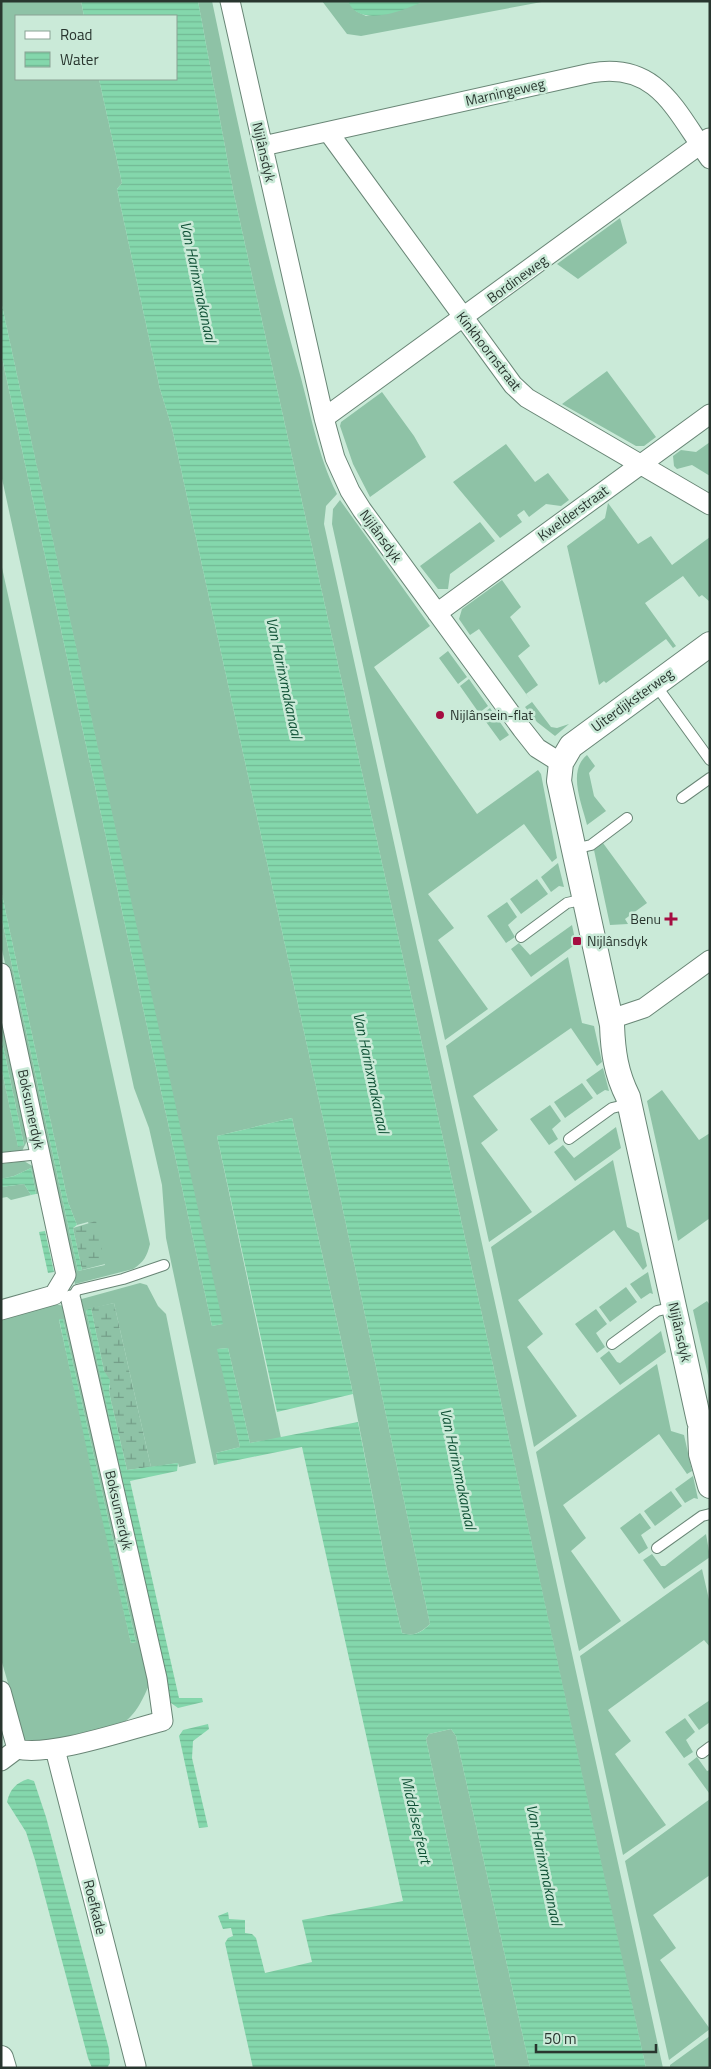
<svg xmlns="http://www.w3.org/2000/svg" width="711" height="2069" viewBox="0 0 711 2069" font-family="'Titillium Web',sans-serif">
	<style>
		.grass { fill: #8ec2a6; fill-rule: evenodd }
		.wetland { fill: url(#wetland-marsh) }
		.water { fill: url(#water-rules) }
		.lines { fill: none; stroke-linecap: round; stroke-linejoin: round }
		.service-casing { stroke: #698676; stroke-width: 12 }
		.minor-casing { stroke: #698676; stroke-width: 21 }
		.tertiary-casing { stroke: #698676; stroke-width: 26 }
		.service { stroke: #fff; stroke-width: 10 }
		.minor { stroke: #fff; stroke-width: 19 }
		.tertiary { stroke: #fff; stroke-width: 24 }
		.poi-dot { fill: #a50d41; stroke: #caead8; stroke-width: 2 }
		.labels { text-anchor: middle; stroke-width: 5; stroke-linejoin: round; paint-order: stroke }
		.street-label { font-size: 14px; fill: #29362f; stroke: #caead8 }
		.poi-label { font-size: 14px; fill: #29362f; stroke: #caead8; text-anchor: start }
		.water-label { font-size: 15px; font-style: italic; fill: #105236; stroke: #caead8 }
	</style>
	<defs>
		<pattern id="wetland-marsh" width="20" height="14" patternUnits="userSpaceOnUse" patternTransform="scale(1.25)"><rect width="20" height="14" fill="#8ec2a6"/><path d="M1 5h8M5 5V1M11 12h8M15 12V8" fill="none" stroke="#749e88"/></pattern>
		<pattern id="water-rules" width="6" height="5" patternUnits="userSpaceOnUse" patternTransform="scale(1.25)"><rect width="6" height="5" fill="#84d7ac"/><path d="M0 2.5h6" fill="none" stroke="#72b994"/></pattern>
	</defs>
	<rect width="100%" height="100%" fill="#caead8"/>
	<path class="grass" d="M1 1H81L84 16H16V79H99L122 183 117 189 160 389 172 428 343 1210 430 1624C421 1632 414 1637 402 1633L386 1566 352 1389 292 1118 217 1136 281 1438 250 1443 228 1348 218 1349 240 1447 216 1453 218 1464 214 1465 166 1238 162 1185 149 1128 134 1088 1 474V353L212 1326 222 1324 1 301Z
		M198 1H212C238 125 264 249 299 371 311 413 317 454 337 494L326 506 324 524 663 2068H646L623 1965 486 1333 233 190Z
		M322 1H348L356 11 366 16 387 13 424 1H547L361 36 347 34Z
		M620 218 627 243 578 279 557 264Z
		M607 371 656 437 644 446H636L562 404Z
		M382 392 414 436 426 457 370 497 353 464 340 426 341 422Z
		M710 442V476L692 465 677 469 674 466 673 456 681 450 696 452Z
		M506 444 535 482 548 473 569 500 561 506 546 504 529 517 524 510 517 515 522 522 500 538 453 482Z
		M340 500 430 626 374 667 477 814 538 770 541 774 557 858 552 862 524 824 428 894 454 928 438 940 488 1009 445 1040 332 524 333 509Z
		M608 503 638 544 651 536 672 565 710 537V602L702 595 699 597 683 576 645 603 676 646 673 648 666 639 606 683 604 681 599 685 567 546 605 518Z
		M480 522 495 541 450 574 448 589H438L420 566Z
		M1 563 150 1244C147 1256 144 1262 133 1269L75 1284 1 945V915L78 1271 105 1265 88 1222 77 1225 68 1202 1 890Z
		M502 580 521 607 510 617 530 646 518 656 538 685 526 694 551 727 557 728 569 724 555 736 537 722 525 707 532 702 479 629 470 635 459 619 462 609Z
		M448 651 467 677 458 684 439 658Z
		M469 679 488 706 479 713 460 686Z
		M490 708 509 735 500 741 481 715Z
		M587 755 595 766 589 773 594 796 606 811 587 825C582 804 567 771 587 755Z
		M603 843 647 903 625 919 628 924 610 925 594 850Z
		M558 863 564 887 559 886 551 892 541 877Z
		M537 879 548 894 521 914 510 899Z
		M507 902 517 917 508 925 515 937 506 943 487 916Z
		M572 925 576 944 531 977 511 949 519 943 530 955Z
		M568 957 582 1023 594 1026 602 1062 597 1066 571 1028 473 1096 498 1130 481 1143 532 1212 489 1242 446 1046Z
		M1 1003 29 1137 22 1151 1 1153V1066L18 1146 24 1145 1 1036Z
		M603 1068 609 1091 605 1090 597 1095 586 1080Z
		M582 1083 593 1098 565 1118 554 1102Z
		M662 1090 699 1140 710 1133V1218L678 1241 647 1101Z
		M550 1105 561 1121 552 1129 558 1139 549 1145 530 1119Z
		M616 1127 621 1148 575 1181 554 1152 563 1145 574 1158Z
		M613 1160 627 1227 639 1233 647 1266 643 1270 614 1230 518 1300 543 1334 527 1347 577 1416 534 1447 491 1247Z
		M24 1161 39 1170 43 1193 36 1194 31 1168 14 1176 1 1179V1164Z
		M24 1184 31 1195 11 1200 7 1197 1 1198V1187Z
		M648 1272 653 1294 650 1293 641 1299 630 1284Z
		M140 1283 147 1285 158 1306 166 1314 196 1463 179 1467 178 1463 151 1467 114 1303 86 1310 166 1675 163 1674 78 1300Z
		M626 1287 637 1302 610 1322 599 1307Z
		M707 1301 710 1305V1384L693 1310Z
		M55 1304 68 1307 151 1681C143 1698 137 1715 120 1725L36 1743 25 1742 1 1659V1318ZM63 1319 136 1642 131 1643 59 1320Z
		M596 1309 607 1324 596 1333 605 1347 597 1353 575 1324Z
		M661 1331 666 1352 620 1385 600 1358 609 1351 617 1362 620 1363Z
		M657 1364 671 1431 684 1435 692 1471 687 1474 659 1434 563 1505 586 1538 571 1551 621 1621 579 1651 536 1452Z
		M693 1476 698 1499 694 1498 685 1503 675 1489Z
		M671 1491 682 1506 655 1526 644 1511Z
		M640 1513 651 1528 641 1535 648 1548 639 1554 620 1528Z
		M706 1534 710 1557 664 1589 643 1560 652 1554 661 1566H665Z
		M702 1569 710 1604V1647L704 1640 608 1710 631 1741 615 1754 666 1825 623 1855 580 1656Z
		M710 1700V1722L699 1730 688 1715Z
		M685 1718 695 1732 686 1740 693 1752 684 1758 665 1732Z
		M451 1729 456 1736 530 2068H496L426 1739 429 1734Z
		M697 1757 707 1771 710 1770 709 1793 688 1764Z
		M710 1799V1875L653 1915 676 1948 660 1960 710 2029 669 2060 625 1861Z
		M710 2036V2068H670V2065Z"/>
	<path class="wetland" d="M96 1221 105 1264 82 1270 73 1228Z
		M114 1303 151 1467 127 1470 109 1392 110 1386 104 1371 91 1308Z"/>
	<path class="water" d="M81 1H198L233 190 486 1333 646 2068H530L456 1736 451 1729 429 1734 426 1739 496 2068H253L225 1943 228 1938 233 1936 231 1928 223 1929 218 1916 228 1912 229 1919 245 1920V1933L252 1934 256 1938 265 1973 312 1962 302 1920 403 1901 302 1447 218 1464 216 1453 240 1447 217 1349 228 1348 250 1443 358 1422 386 1566 402 1633C414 1637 422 1632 430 1624L343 1210 172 428 160 389 117 189 122 183 99 79H176V16H84Z
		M348 1H424C405 10 359 29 348 1Z
		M1 301 223 1324 212 1326 1 353Z
		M1 890 68 1202 77 1225 73 1228 82 1270 78 1271 1 915Z
		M1 1036 24 1145 18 1147 1 1066Z
		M292 1118 353 1394 277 1412 217 1136Z
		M31 1168 36 1194 31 1195 24 1184 1 1187V1179L14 1176Z
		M45 1231 54 1272 48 1273 39 1232Z
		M91 1308 104 1371 110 1380 109 1392 127 1470 178 1463 177 1471 130 1481 179 1698H202L203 1702 178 1708 171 1703 86 1310Z
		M59 1319H63L136 1642 131 1643 97 1497Z
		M208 1724 209 1729 193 1741 192 1758 208 1827 199 1828 179 1736 183 1730Z
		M28 1779 34 1781 46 1817 109 2049 110 2063 107 2068H92L88 2058 35 1860 26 1832 7 1802C10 1789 16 1783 28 1779Z"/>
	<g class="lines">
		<g class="service-casing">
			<path id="service" d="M655 684 710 760
				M682 798 710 778
				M574 849 591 845 627 818
				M521 937 567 903 585 899
				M569 1139 612 1108 629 1104
				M1 1158 40 1154
				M71 1300 77 1290 123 1279 164 1265
				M612 1344 657 1311 674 1307
				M657 1548 702 1516 710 1514
				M702 1753 710 1747"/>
		</g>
		<g class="minor-casing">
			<path id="minor" d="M230 1 324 418 335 458 350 491 362 510 522 729 537 748 561 763
				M329 133 513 385 527 398 710 505
				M263 146 591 73C658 61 676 112 710 159
				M324 418 709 138
				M437 613 710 414
				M1 973 66 1275 54 1295 1 1310
				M611 1019 644 1008 710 960
				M1 1691 17 1749 1 1761
				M17 1749C51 1757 127 1730 163 1721L157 1678 71 1300
				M55 1749 136 2066"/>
		</g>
		<g class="tertiary-casing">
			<path id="tertiary" d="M710 644 571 746 561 763 559 781 612 1025C613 1052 616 1073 628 1097L699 1421 710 1448
				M700 1430 701 1454 710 1486
				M1 2058 4 2068"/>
		</g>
		<use href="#service" class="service"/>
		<use href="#minor" class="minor"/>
		<use href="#tertiary" class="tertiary"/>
	</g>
	<g class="poi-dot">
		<circle cx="440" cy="715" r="5"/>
		<path d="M668.5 911.5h5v5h5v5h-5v5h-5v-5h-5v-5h5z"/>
		<rect x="572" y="936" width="10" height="10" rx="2.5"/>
	</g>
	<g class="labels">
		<g class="street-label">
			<text transform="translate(505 92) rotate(-13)" y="5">Marningeweg</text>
			<text transform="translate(264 152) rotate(77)" y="5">Nijlânsdyk</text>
			<text transform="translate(517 279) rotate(-36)" y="5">Bordineweg</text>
			<text transform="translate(489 351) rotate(52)" y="5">Kinkhoornstraat</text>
			<text transform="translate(573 513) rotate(-36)" y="5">Kwelderstraat</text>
			<text transform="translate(381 536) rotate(54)" y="5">Nijlânsdyk</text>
			<text transform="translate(632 700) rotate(-36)" y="5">Uiterdijksterweg</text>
			<text transform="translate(31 1109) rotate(78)" y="5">Boksumerdyk</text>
			<text transform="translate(680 1332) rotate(77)" y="5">Nijlânsdyk</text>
			<text transform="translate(119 1510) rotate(77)" y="5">Boksumerdyk</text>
			<text transform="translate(95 1907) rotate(76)" y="5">Roefkade</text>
		</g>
		<g class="poi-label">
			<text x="450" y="720">Nijlânsein-flat</text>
			<text x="661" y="924" text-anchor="end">Benu</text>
			<text x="587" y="946">Nijlânsdyk</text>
		</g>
		<g class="water-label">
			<text transform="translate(198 282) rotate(78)" y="5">Van Harinxmakanaal</text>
			<text transform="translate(284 678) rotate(78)" y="5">Van Harinxmakanaal</text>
			<text transform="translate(371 1073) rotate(78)" y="5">Van Harinxmakanaal</text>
			<text transform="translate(458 1469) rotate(78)" y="5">Van Harinxmakanaal</text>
			<text transform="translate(416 1820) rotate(77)" y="5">Middelseefeart</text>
			<text transform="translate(544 1865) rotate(78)" y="5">Van Harinxmakanaal</text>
		</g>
	</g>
	<rect width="711" height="2069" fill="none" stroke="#29362f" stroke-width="5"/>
	<rect x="15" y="15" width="162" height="65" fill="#caead8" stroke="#8aa294"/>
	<rect x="25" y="31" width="25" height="8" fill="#ffffff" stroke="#8aa294"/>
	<text x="60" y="40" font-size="15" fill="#29362f">Road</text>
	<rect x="25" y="52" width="25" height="15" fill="url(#water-rules)" stroke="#8aa294"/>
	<text x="60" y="65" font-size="15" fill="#29362f">Water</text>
	<path d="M536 2044v8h120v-8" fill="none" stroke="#29362f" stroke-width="2.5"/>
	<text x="544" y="2044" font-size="15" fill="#29362f" stroke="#caead8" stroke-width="4" paint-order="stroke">50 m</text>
</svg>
